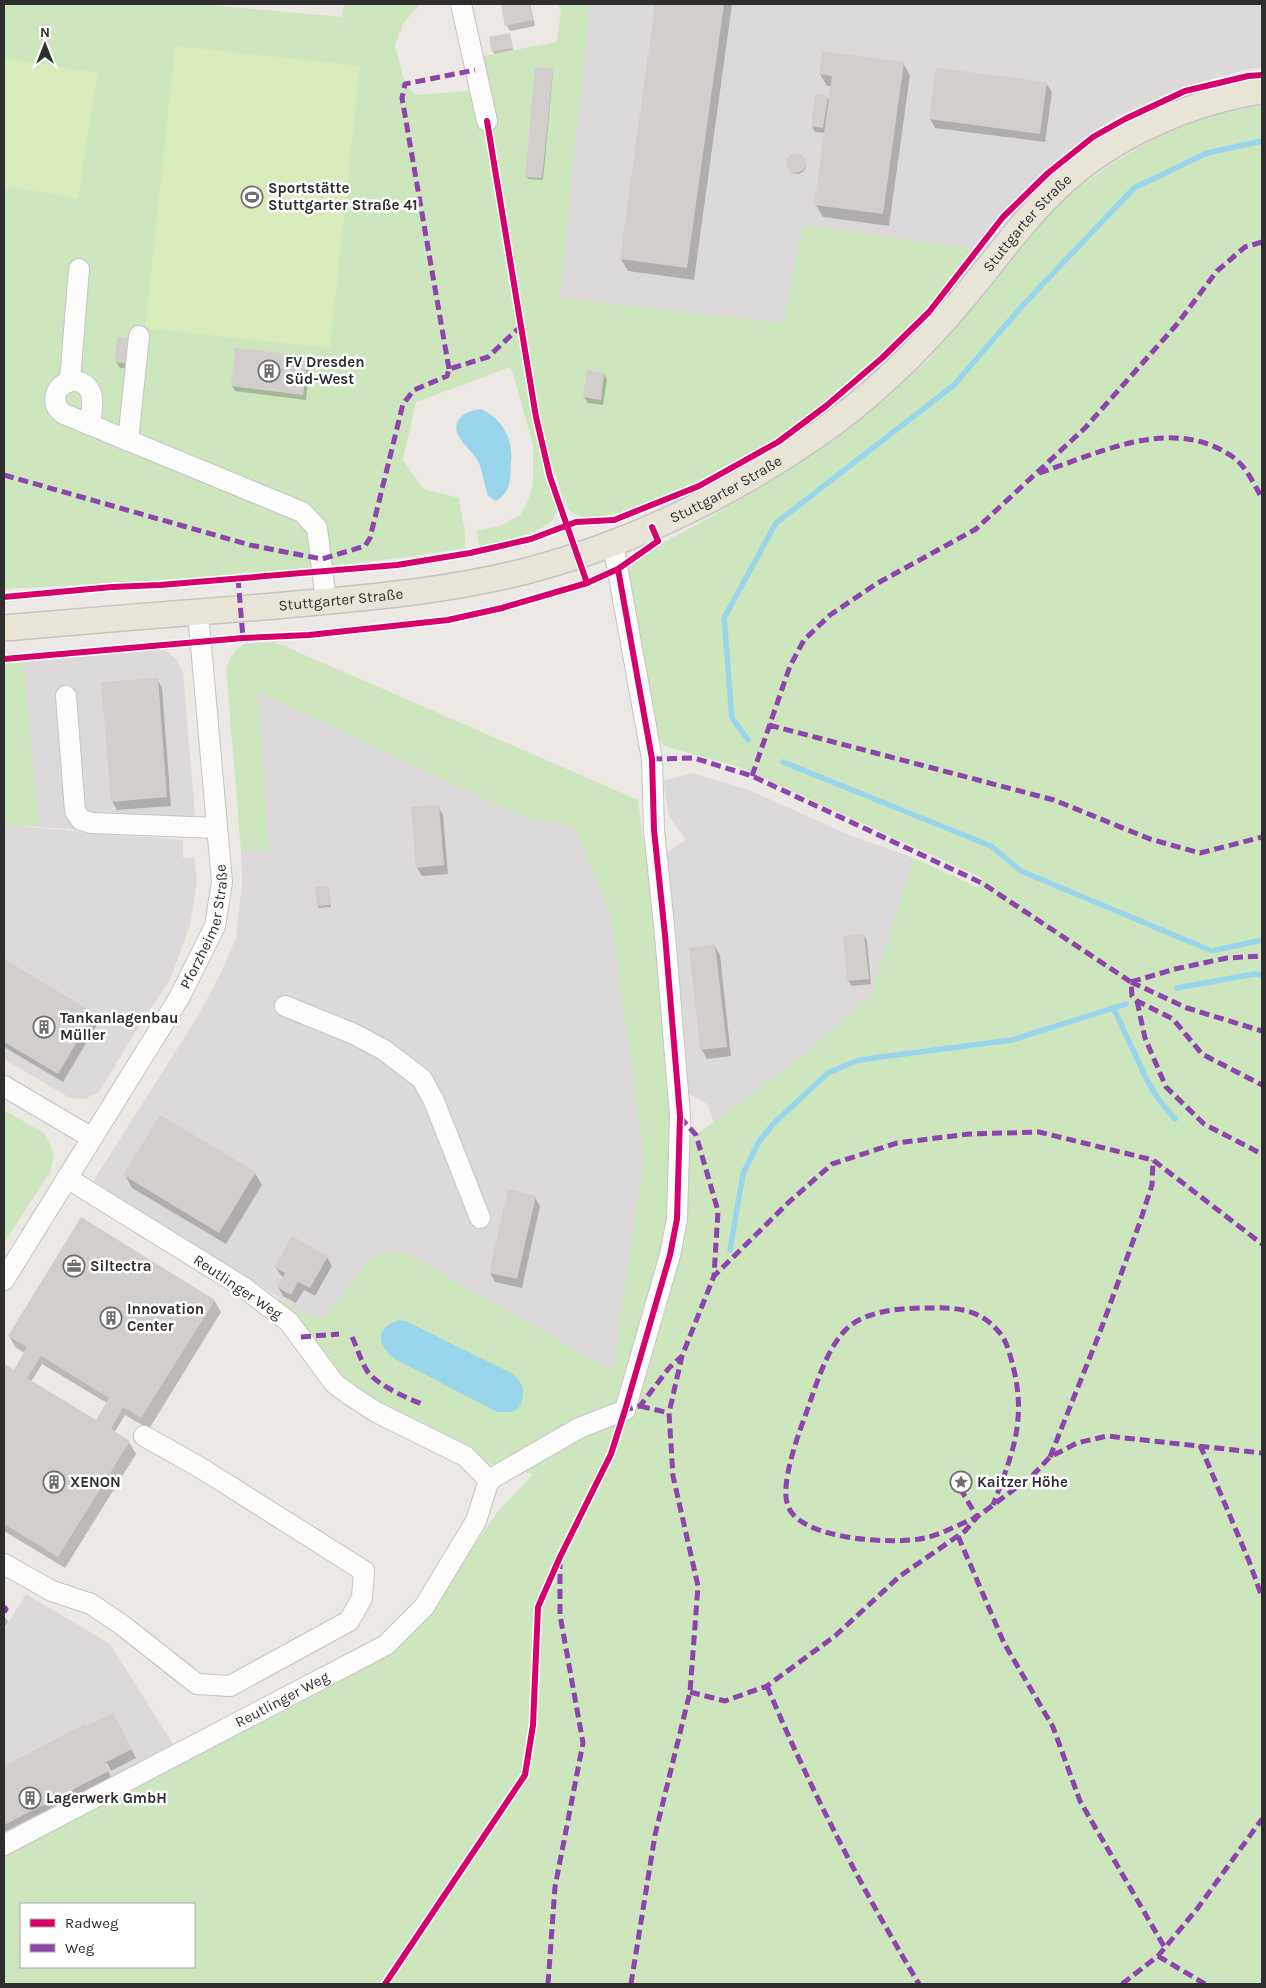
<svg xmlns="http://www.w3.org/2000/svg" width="1266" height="1988" viewBox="0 0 1266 1988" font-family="Karla,sans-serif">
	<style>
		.industrial { fill: #dcd9db }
		.green { fill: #cee6be; fill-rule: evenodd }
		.pitch { fill: #d9eabb }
		.water { fill: #99d6ec }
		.shadow { fill: #0003; fill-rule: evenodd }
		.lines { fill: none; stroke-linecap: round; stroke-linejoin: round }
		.stream { stroke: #99d6ec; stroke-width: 5.5 }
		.building { fill: #d1cecb; fill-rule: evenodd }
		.minor-casing { stroke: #c5c4c5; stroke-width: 22 }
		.major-casing { stroke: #c6c5c4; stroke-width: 28 }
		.minor { stroke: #fcfcfb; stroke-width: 20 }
		.major { stroke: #e8e4d6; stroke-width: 25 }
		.quiet { stroke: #8e44ad; stroke-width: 5; stroke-dasharray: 10 5; stroke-linecap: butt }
		.cycleway-casing { stroke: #fff; stroke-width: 9 }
		.cycleway { stroke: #d6006c; stroke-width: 6 }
		.labels { text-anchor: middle; stroke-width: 5; stroke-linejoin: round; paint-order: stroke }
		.poi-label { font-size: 15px; font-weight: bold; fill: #2e2e2e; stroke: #fff; text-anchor: start }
		.street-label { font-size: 15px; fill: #2e2e2e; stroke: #fff }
	</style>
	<rect width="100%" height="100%" fill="#ece8e4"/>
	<path class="industrial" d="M590 4H1262V68L1248 69 1177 89 1119 116 1089 134 1033 181 1002 214 974 249 803 225 783 323 560 298Z
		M162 648 177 660 183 673 197 838 39 827 24 662Z
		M258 692 523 817 574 827 611 915 644 1158 613 1372 403 1251 373 1255 326 1316 311 1317 92 1183 198 1016 220 975 236 938 242 883 241 851H269Z
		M692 773 749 790 849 835 914 858 871 995 812 1048 714 1122 707 1104 684 1091 677 936 666 853 686 840 669 816 663 781Z
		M4 825 183 840V858H194L197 880 190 925 170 980 142 1021 99 1092 85 1099 70 1098 4 1059Z
		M26 1594 110 1644 175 1747 4 1838V1630Z"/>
	<path class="green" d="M4 4H199L342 17 344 4H420L403 24 395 45 405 84 416 95 480 90 473 58 557 42 561 10 557 4H590L560 298 783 323 803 225 974 249C954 274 934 301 912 325 839 403 745 465 646 503 629 510 590 525 573 513 561 504 560 485 555 473L547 475C550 486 556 498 556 509 558 533 498 541 480 546L476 531 500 526 520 515 528 501 533 484V445L511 367 416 402 403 460 423 489 459 498 465 533V548C314 573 157 581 4 589ZM536 67 553 69 542 178 525 176Z
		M1262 105V1984H4V1854L427 1613 496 1514 533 1474 448 1453 370 1416 276 1319 279 1298 311 1317 326 1316 373 1255 403 1251 613 1371 644 1158 611 915 574 827 523 817 258 692 269 851H241L226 669C237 639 246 643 275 642L638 800 644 845 666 853 677 936 684 1091V1140L696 1135 812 1048 871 995 914 858 979 888 982 878 739 767 664 746 655 735 624 564 707 519 789 470 832 440 889 396 928 360 1038 227 1068 195 1114 162 1159 136 1207 116ZM21 1904H194V1967H21Z
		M24 662 39 827 4 825V664Z
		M4 1110 44 1133 50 1144 54 1156 50 1172 4 1243Z"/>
	<path class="pitch" d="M175 46 360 66 330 348 145 328Z
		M4 58 98 73 78 198 4 186Z"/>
	<path class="water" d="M481 409C502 418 514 440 511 463 510 479 512 490 496 501L488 496C484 485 483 472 478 461 471 448 447 433 460 418 465 412 473 410 481 409Z
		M399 1320 406 1321 513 1374C525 1385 526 1395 518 1409L511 1412H497L395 1359C377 1346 374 1328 399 1320Z"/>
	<path class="shadow" d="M502 4H530L535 26 510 31 507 26Z
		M656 4H732L694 280 628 271 621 259Z
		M510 36 513 50 494 54 493 51Z
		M903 63 910 75 889 226 823 217 816 205 826 133 815 132 812 126 816 95 827 97 830 101 832 86H827L820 74Z
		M552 70 553 72 543 180 528 179 526 176Z
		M1046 83 1052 92 1045 142 935 128 930 119Z
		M788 165a9 9 0 1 1 18 0a9 9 0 1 1-18 0Z
		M118 339 134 369 120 368 116 362Z
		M307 357 310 363 306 400 235 391 232 386Z
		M604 374 607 380 603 405 588 403 584 397Z
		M157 679 162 688 171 806 117 810 112 801Z
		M438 806 443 815 448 874 422 876 417 868Z
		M328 887 331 907 319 908 318 906Z
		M864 935 867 941 871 984 852 986 848 981Z
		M715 946 720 955 731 1056 707 1059 702 1050Z
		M4 961 93 1014 98 1023 63 1082 4 1047Z
		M255 1173 262 1185 226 1244 132 1188 125 1175Z
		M535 1197 540 1206 522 1288 495 1282 490 1273Z
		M327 1257 332 1266 315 1296 304 1290 296 1303 283 1296 278 1287 283 1278 275 1267Z
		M214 1300 221 1312 149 1429 125 1415 114 1433 129 1442 136 1454 65 1568 4 1531V1365L18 1374 25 1353 16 1348 9 1336ZM42 1364 107 1403 100 1424 31 1382Z
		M4 1615 8 1622 4 1628Z
		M118 1723 136 1758 111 1771 107 1763 105 1764 111 1777 4 1832V1767L85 1726 86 1728Z"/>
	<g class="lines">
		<path class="stream" d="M748 740 732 718 724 618 776 523 954 385 1023 305 1134 188 1207 153 1262 141
			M783 762 991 846 1021 871 1212 951 1262 940
			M1177 988 1254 974 1262 975
			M1113 1007 1147 1080 1159 1100 1175 1119
			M730 1250 743 1174 758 1143 774 1123 828 1073 856 1061 873 1058 1012 1040 1126 1004"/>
	</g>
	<path class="building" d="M501 4H529L533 20 505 26Z
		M655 4H724L687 268 620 259Z
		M510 33 513 48 492 52 489 37Z
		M822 51 904 62 883 214 814 205 832 76 819 74Z
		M535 67 553 68 542 178 525 177Z
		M936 68 1047 82 1040 134 929 119Z
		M815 94 828 96 823 128 811 126Z
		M786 163a10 10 0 1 1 20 0a10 10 0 1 1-20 0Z
		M117 337 133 339 131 364 115 362Z
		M235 348 308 356 303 395 231 386Z
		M587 370 604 373 601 400 583 397Z
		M158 678 167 797 111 802 101 682Z
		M439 805 444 865 416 868 411 807Z
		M329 886 330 905 317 906 315 887Z
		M864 934 869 979 847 981 843 936Z
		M715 944 727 1047 700 1050 689 948Z
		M4 959 94 1013 58 1074 4 1042Z
		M160 1115 256 1172 219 1233 123 1175Z
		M508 1189 536 1196 517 1279 489 1273Z
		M81 1217 215 1300 141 1418 123 1407 111 1429 130 1441 58 1557 4 1524V1363L14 1370 27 1347 8 1336ZM41 1356 109 1398 96 1420 27 1378Z
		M292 1236 328 1256 310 1288 298 1282 291 1295 277 1287 285 1273 274 1267Z
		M113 1713 132 1749 105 1763 109 1771 4 1825V1766L85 1724 86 1726Z"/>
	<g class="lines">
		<g class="minor-casing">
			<g id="minor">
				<path d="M461 4 487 121"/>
				<path d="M70 380 79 269"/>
				<path d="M90 425C91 415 95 398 89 389 77 372 50 385 56 405 57 408 61 412 64 414L302 512 317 528 326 601"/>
				<path d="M128 441 139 336"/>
				<path d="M66 696 75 811 81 820 92 823 217 828"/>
				<path d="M285 1006 354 1034 384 1050 422 1079 434 1101 480 1218"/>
				<path d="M4 1086 92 1138"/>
				<path id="s1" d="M4 1280 179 998 215 926 222 882 198 612"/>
				<path d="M489 1480 579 1428 625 1410 670 1255 677 1219 680 1116 665 935 654 830 652 759 613 544"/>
				<path d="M4 1564 52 1591 91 1604 122 1625 197 1684 230 1686 349 1621 362 1598 364 1571 201 1468 144 1436"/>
				<path id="s2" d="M4 1845 386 1645 424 1607 476 1521 489 1480 465 1456 376 1412 350 1395 334 1383 289 1322 243 1287 67 1178"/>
			</g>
		</g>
		<g class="major-casing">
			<g id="major">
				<path id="s3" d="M4 628C94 620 185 613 275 606 360 598 447 592 530 570 631 543 728 496 814 437 871 398 921 349 965 296 996 259 1023 220 1058 187 1112 136 1189 102 1262 91"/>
			</g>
		</g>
		<use href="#minor" class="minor"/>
		<use href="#major" class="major"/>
		<path class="quiet" d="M449 369 402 98 405 84 475 70
			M1039 473C1100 453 1170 416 1230 455 1246 465 1253 483 1262 498
			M4 475 250 545 280 551 322 559 365 546 370 538 403 404 414 390 447 376 449 369 488 357 521 326
			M238 578 243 638
			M769 725 1054 800 1150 839 1200 853 1262 837
			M652 759 694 758 752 776 982 883 1131 982 1132 996 1137 1001 1173 1019 1202 1054 1262 1085
			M752 776 790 666 804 640 830 615 876 584 976 529 1085 428 1178 323 1217 271 1245 247 1262 242
			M1131 982 1187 1008 1262 1031
			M1131 982 1175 969 1227 958 1262 956
			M1137 1001 1145 1038 1166 1087 1204 1124 1262 1154
			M680 1117 696 1135 718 1211 714 1276 789 1202 832 1164 897 1143 969 1134 1039 1132 1153 1160 1262 1244
			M301 1337 339 1334
			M352 1337C357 1347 360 1359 366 1369 374 1384 407 1398 422 1404
			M640 1406 669 1413
			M625 1412V1410L640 1406 669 1368 682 1356
			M1200 1445 1249 1561 1262 1597
			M1050 1457 1100 1332 1140 1222 1152 1185 1153 1160
			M960 1488 977 1517C960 1524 942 1534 925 1538 895 1545 800 1540 788 1506 779 1484 800 1430 808 1408 817 1382 829 1342 851 1325 873 1309 906 1308 931 1308 958 1307 981 1310 999 1332 1007 1341 1010 1355 1013 1366 1027 1421 1012 1455 993 1505
			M958 1536 1004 1643 1053 1727 1080 1801 1165 1948
			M4 1607 6 1609 4 1612
			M767 1686C810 1789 862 1889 919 1984
			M690 1692 725 1701 767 1686 835 1636 900 1576 965 1531 977 1517 1033 1475 1050 1457 1077 1443 1107 1436 1262 1453
			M1158 1956 1205 1984
			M548 1984 555 1887 583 1743 560 1615V1564
			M631 1984 655 1835 690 1692 698 1586 673 1476 669 1413 682 1356 714 1276
			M1122 1984 1158 1956 1197 1909 1262 1819"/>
		<g class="cycleway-casing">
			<path id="cycleway" d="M487 121 536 417 550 477 587 583
				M4 597 112 587 160 585 397 565 470 553 531 539 576 522 614 520 699 486 778 442 826 406 882 358 929 312 1003 217 1048 173 1093 137 1125 119 1185 91 1248 76 1262 75
				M4 659 243 638 309 635 448 620 502 608 587 583 618 569 658 541 652 527
				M385 1984 525 1775 533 1725 538 1607 560 1557 611 1454 625 1410 670 1255 677 1219 680 1116 665 935 654 830 652 759 618 569"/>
		</g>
		<use href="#cycleway" class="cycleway"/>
	</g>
	<defs>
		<g id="stadium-ring" transform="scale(1.125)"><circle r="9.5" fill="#fff" stroke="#706f6e" stroke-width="1.5"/><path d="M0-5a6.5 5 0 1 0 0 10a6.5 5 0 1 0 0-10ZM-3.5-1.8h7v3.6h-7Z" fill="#706f6e"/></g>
		<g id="building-ring" transform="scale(1.125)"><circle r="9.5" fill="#fff" stroke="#706f6e" stroke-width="1.5"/><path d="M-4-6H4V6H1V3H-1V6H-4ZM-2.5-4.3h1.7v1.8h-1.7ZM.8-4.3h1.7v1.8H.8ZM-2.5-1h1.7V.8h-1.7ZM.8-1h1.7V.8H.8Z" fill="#706f6e"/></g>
		<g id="office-ring" transform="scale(1.125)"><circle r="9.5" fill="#fff" stroke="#706f6e" stroke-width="1.5"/><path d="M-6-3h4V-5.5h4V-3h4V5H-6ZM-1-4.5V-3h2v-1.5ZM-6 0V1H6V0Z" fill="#706f6e"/></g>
		<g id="sight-ring" transform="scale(1.125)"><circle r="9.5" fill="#fff" stroke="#706f6e" stroke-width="1.5"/><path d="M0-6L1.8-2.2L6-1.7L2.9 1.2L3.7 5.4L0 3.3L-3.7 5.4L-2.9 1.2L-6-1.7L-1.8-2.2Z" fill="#706f6e"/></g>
	</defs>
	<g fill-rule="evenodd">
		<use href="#stadium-ring" x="252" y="197"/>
		<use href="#building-ring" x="269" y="371"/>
		<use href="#building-ring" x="44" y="1027"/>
		<use href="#office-ring" x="74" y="1266"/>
		<use href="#building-ring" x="111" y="1318"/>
		<use href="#building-ring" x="54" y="1482"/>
		<use href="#sight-ring" x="961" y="1482"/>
		<use href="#building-ring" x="30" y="1798"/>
	</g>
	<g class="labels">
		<g class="poi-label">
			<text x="268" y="193">Sportstätte<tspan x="268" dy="17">Stuttgarter Straße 41</tspan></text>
			<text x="285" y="367">FV Dresden<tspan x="285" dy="17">Süd-West</tspan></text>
			<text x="60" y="1023">Tankanlagenbau<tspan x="60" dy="17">Müller</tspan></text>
			<text x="90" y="1271">Siltectra</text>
			<text x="127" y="1314">Innovation<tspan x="127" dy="17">Center</tspan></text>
			<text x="70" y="1487">XENON</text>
			<text x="977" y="1487">Kaitzer Höhe</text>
			<text x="46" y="1803">Lagerwerk GmbH</text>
		</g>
		<g class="street-label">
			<text dy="5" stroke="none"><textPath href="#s3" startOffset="1148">Stuttgarter Straße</textPath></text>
			<text dy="5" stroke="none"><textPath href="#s3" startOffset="742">Stuttgarter Straße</textPath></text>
			<text dy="5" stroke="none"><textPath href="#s3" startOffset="338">Stuttgarter Straße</textPath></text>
			<text dy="5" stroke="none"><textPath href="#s1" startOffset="409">Pforzheimer Straße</textPath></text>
			<text transform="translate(238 1287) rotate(34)" y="5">Reutlinger Weg</text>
			<text dy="5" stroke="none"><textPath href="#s2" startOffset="314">Reutlinger Weg</textPath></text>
		</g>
	</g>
	<rect width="1266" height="1988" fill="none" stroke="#2e2e2e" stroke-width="10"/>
	<rect x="20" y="1903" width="175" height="65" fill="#ffffff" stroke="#ababab"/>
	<rect x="30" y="1919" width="25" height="8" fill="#d6006c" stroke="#ababab"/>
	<text x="65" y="1928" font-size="15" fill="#2e2e2e">Radweg</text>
	<rect x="30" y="1944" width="25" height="8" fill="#8e44ad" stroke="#ababab"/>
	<text x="65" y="1953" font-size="15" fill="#2e2e2e">Weg</text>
	<g transform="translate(45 45)" stroke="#ffffff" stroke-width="4" paint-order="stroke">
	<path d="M0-4L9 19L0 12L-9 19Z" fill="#2e2e2e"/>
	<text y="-8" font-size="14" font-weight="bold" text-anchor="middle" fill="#2e2e2e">N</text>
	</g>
</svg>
